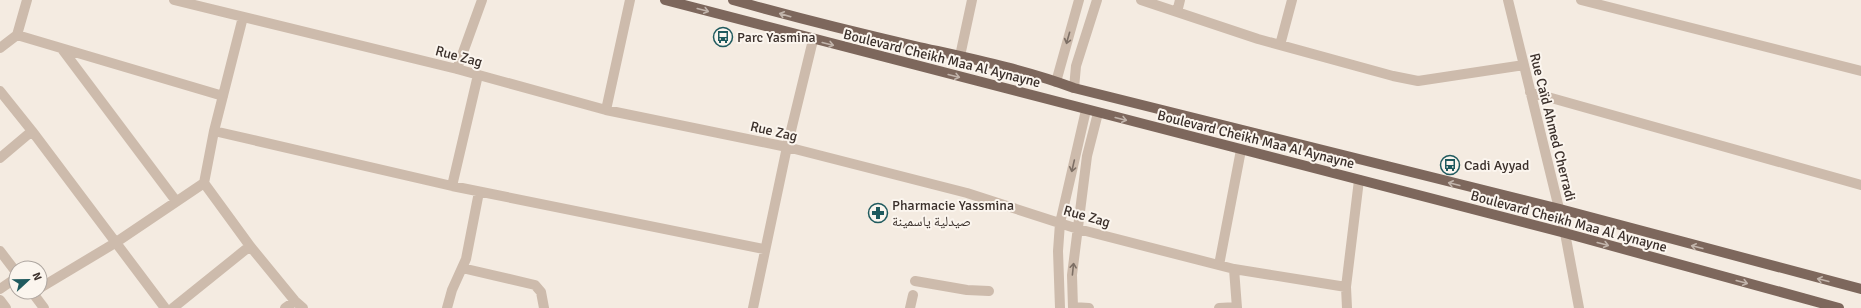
<svg xmlns="http://www.w3.org/2000/svg" width="1861" height="308" viewBox="0 0 1861 308" font-family="Signika,'Noto Naskh Arabic',sans-serif">
	<style>
		.lines { fill: none; stroke-linecap: round; stroke-linejoin: round }
		.minor { stroke: #cdbbac; stroke-width: 10 }
		.major { stroke: #7d675c; stroke-width: 10 }
		.oneway { stroke: #c2b5ac }
		.oneway2 { stroke: #7d6f65 }
		.labels { text-anchor: middle; stroke-width: 4; stroke-linejoin: round; paint-order: stroke }
		.poi-label { font-size: 14px; fill: #3b302b; stroke: #fbf5ee; text-anchor: start }
		.street-label { font-size: 14px; fill: #3b302b; stroke: #fbf5ee }
	</style>
	<rect width="100%" height="100%" fill="#f4ebe1"/>
	<g class="lines">
		<path class="minor" d="M174 0 457 69 606 110 787 147 967 193 1078 229 1234 269 1346 287 1347 308
			M1141 0 1258 39 1393 76 1418 81 1524 65
			M1508 0 1565 233 1579 308
			M1581 0 1861 71
			M1177 12 1180 0
			M243 17 214 131 204 183 250 246 295 301 303 308
			M17 35 27 0
			M1280 45 1292 0
			M0 48 17 35 223 96
			M62 49 176 201
			M960 56 972 0
			M457 69 482 0
			M1056 82 1079 0
			M1074 88 1076 66 1097 0
			M0 91 32 131 165 308
			M1530 92 1861 185
			M606 110 630 0
			M214 131 452 186 764 249
			M0 158 32 131
			M452 186 478 75
			M0 251 16 272
			M1219 265 1241 150
			M462 268 535 285 541 292 544 308
			M1234 269 1237 308
			M915 281 967 290 989 291
			M1346 287 1359 180
			M40 288 115 243 204 183
			M0 289 16 278
			M32 292 44 308
			M0 300 6 308
			M1073 307 1089 308
			M173 308 250 246
			M285 308 295 301
			M447 308 452 290 466 259 479 192
			M753 308 787 147 813 40
			M910 308 913 295
			M1060 308 1058 251 1060 223 1086 110
			M1073 308 1072 275 1075 251 1087 156 1098 113
			M1219 308 1237 307"/>
		<path class="major" d="M665 0 1565 233 1839 308
			M733 0C794 17 854 32 915 46 968 58 1023 69 1074 88L1560 209 1861 289"/>
	</g>
	<defs><path id="oneway-shaft" d="M-6 0H5M1.5-3L5.5 0L1.5 3" fill="none" stroke-width="1.6" stroke-linecap="round" stroke-linejoin="round"/></defs>
	<g class="oneway">
		<use href="#oneway-shaft" transform="translate(703 10) rotate(15)"/>
		<use href="#oneway-shaft" transform="translate(785 15) rotate(-164)"/>
		<use href="#oneway-shaft" transform="translate(828 44) rotate(14)"/>
		<use href="#oneway-shaft" transform="translate(954 76) rotate(14)"/>
		<use href="#oneway-shaft" transform="translate(1121 119) rotate(14)"/>
		<use href="#oneway-shaft" transform="translate(1454 184) rotate(-166)"/>
		<use href="#oneway-shaft" transform="translate(1603 244) rotate(15)"/>
		<use href="#oneway-shaft" transform="translate(1697 247) rotate(-166)"/>
		<use href="#oneway-shaft" transform="translate(1823 280) rotate(-166)"/>
		<use href="#oneway-shaft" transform="translate(1742 282) rotate(15)"/>
	</g>
	<g class="oneway2">
		<use href="#oneway-shaft" transform="translate(1068 38) rotate(106)"/>
		<use href="#oneway-shaft" transform="translate(1073 166) rotate(103)"/>
		<use href="#oneway-shaft" transform="translate(1073 269) rotate(-84)"/>
	</g>
	<defs>
		<g id="bus-ring" transform="scale(1)"><circle r="9.5" fill="#fbf5ee" stroke="#1f5a5e" stroke-width="1.5"/><path d="M-5-6H5V4H4V6H2V4H-2V6H-4V4H-5ZM-3.5-4V0h7V-4ZM-3.5 1.2v1.5H-2V1.2ZM2 1.2v1.5H3.5V1.2Z" fill="#1f5a5e"/></g>
		<g id="pharmacy-ring" transform="scale(1)"><circle r="9.5" fill="#fbf5ee" stroke="#1f5a5e" stroke-width="1.5"/><path d="M-2-6h4v4h4v4h-4v4h-4v-4h-4v-4h4Z" fill="#1f5a5e"/></g>
	</defs>
	<g fill-rule="evenodd">
		<use href="#bus-ring" x="723" y="37"/>
		<use href="#bus-ring" x="1450" y="165"/>
		<use href="#pharmacy-ring" x="878" y="213"/>
	</g>
	<g class="labels">
		<g class="poi-label">
			<text x="737" y="42">Parc Yasmina</text>
			<text x="1464" y="170">Cadi Ayyad</text>
			<text x="892" y="210">Pharmacie Yassmina<tspan x="892" dy="16">صيدلية ياسمينة</tspan></text>
		</g>
		<g class="street-label">
			<text transform="translate(459 56) rotate(15)" y="5">Rue Zag</text>
			<text transform="translate(942 58) rotate(14)" y="5">Boulevard Cheikh Maa Al Aynayne</text>
			<text transform="translate(1553 127) rotate(76)" y="5">Rue Caïd Ahmed Cherradi</text>
			<text transform="translate(774 131) rotate(13)" y="5">Rue Zag</text>
			<text transform="translate(1256 139) rotate(14)" y="5">Boulevard Cheikh Maa Al Aynayne</text>
			<text transform="translate(1087 216) rotate(16)" y="5">Rue Zag</text>
			<text transform="translate(1569 221) rotate(15)" y="5">Boulevard Cheikh Maa Al Aynayne</text>
		</g>
	</g>
	<g transform="translate(28 280) rotate(68)"><circle r="19" fill="#fbf5ee" stroke="#aea6a0"/>
	<path d="M0-3L7 15L0 10L-7 15Z" fill="#1f5a5e"/>
	<text y="-6" font-size="11" font-weight="bold" text-anchor="middle" fill="#3b302b">N</text>
	</g>
</svg>
